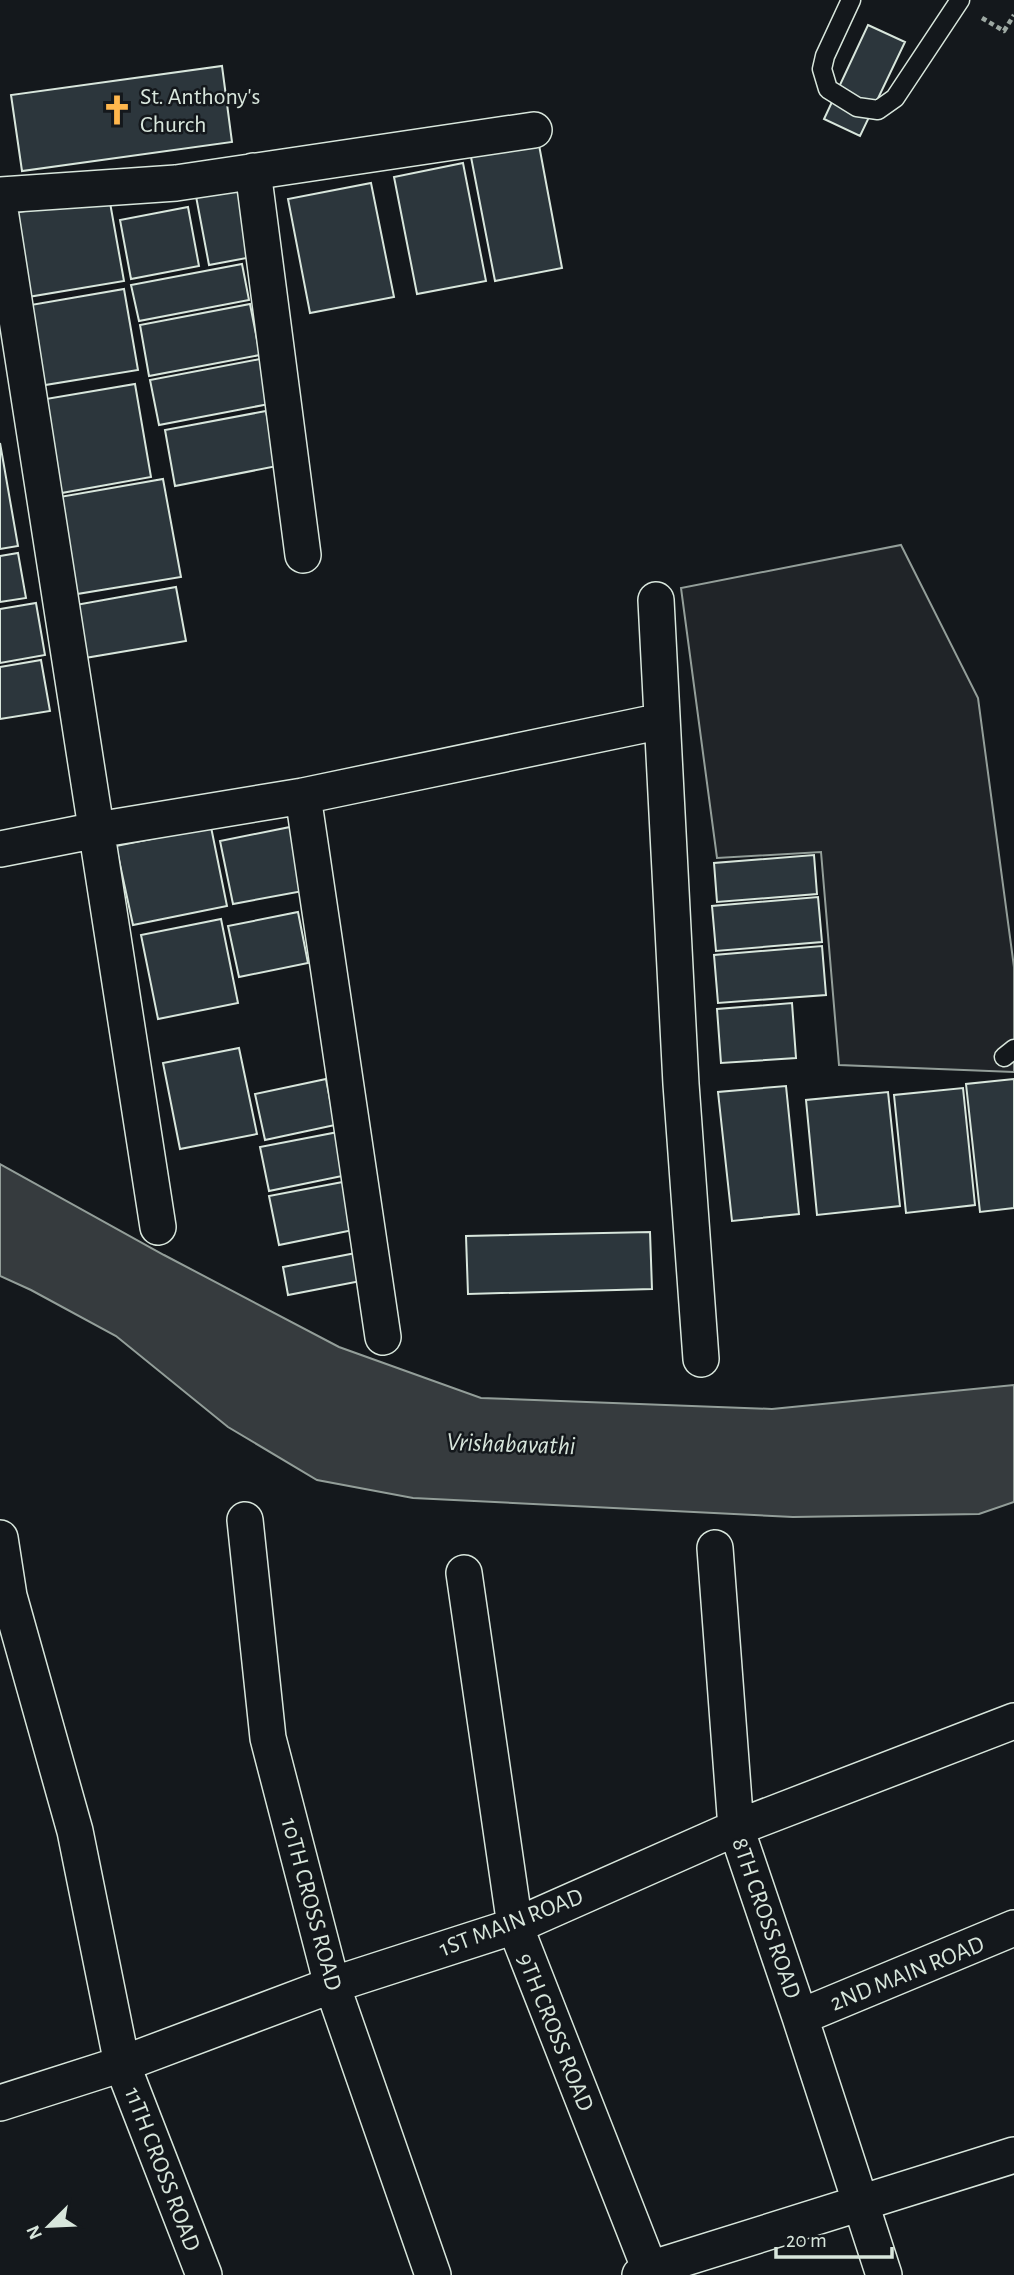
<svg xmlns="http://www.w3.org/2000/svg" width="1014" height="2275" viewBox="0 0 1014 2275" font-family="'Alegreya Sans',sans-serif">
	<style>
		.green { fill: #202428; stroke: #939e99; stroke-width: 2 }
		.water { fill: #363b3e; stroke: #939e99; stroke-width: 2 }
		.building { fill: #2c363c; stroke: #d8e6dc; stroke-width: 2 }
		.lines { fill: none; stroke-linecap: round; stroke-linejoin: round }
		.lane-casing { stroke: #d8e6dc; stroke-width: 21 }
		.street-casing { stroke: #d8e6dc; stroke-width: 38 }
		.path { stroke: #9da8a2; stroke-width: 4.5; stroke-dasharray: 5 3.5; stroke-linecap: butt }
		.lane { stroke: #14181c; stroke-width: 18 }
		.street { stroke: #14181c; stroke-width: 35 }
		.labels { text-anchor: middle; stroke-width: 5; stroke-linejoin: round; paint-order: stroke }
		.poi-label { font-size: 24px; fill: #d8e6dc; stroke: #14181c; text-anchor: start }
		.street-label { font-size: 24px; fill: #d8e6dc; stroke: #14181c }
		.water-label { font-size: 26px; font-style: italic; fill: #d8e6dc; stroke: #14181c }
	</style>
	<rect width="100%" height="100%" fill="#14181c"/>
	<path class="green" d="M901 545 978 698 1014 967V1072L839 1065 821 852 717 858 681 588Z"/>
	<path class="water" d="M0 1164 164 1255 339 1347 481 1398 772 1409 1014 1385V1502L979 1514 793 1517 413 1498 317 1480 228 1427 116 1336 31 1290 0 1276Z"/>
	<path class="building" d="M868 25 905 42 860 136 824 119Z
		M222 66 232 142 22 171 11 95Z
		M539 145 562 268 495 281 471 157Z
		M463 163 486 281 417 294 394 177Z
		M237 183 252 257 209 265 195 191Z
		M371 183 394 297 310 313 288 199Z
		M109 197 124 281 28 297 13 213Z
		M188 207 199 266 131 279 120 220Z
		M242 264 249 300 139 321 131 285Z
		M124 289 138 370 39 386 25 306Z
		M250 304 260 355 149 376 140 325Z
		M260 359 269 404 159 425 150 380Z
		M135 384 151 477 56 494 40 400Z
		M266 411 277 466 175 486 165 430Z
		M0 443 18 546 0 549Z
		M163 479 181 577 71 595 54 498Z
		M18 553 26 598 0 602V556Z
		M176 587 186 641 79 659 70 606Z
		M36 603 45 655 0 663V609Z
		M41 660 50 711 0 719V667Z
		M211 827 227 906 133 925 116 846Z
		M290 827 303 891 233 904 220 841Z
		M814 855 817 894 717 902 714 863Z
		M818 897 822 942 716 951 712 906Z
		M298 912 308 963 239 977 228 926Z
		M221 919 238 1003 158 1019 141 935Z
		M822 946 826 995 718 1003 714 955Z
		M792 1003 796 1058 721 1063 717 1009Z
		M239 1048 257 1134 180 1149 163 1063Z
		M326 1079 335 1125 265 1140 255 1094Z
		M1014 1079V1208L980 1212 966 1084Z
		M786 1086 799 1214 732 1221 718 1092Z
		M963 1088 975 1205 906 1213 894 1095Z
		M888 1092 900 1206 817 1215 806 1100Z
		M338 1132 347 1175 269 1191 260 1147Z
		M348 1181 358 1229 279 1245 269 1196Z
		M650 1232 652 1289 468 1294 466 1236Z
		M361 1252 366 1280 288 1295 283 1267Z"/>
	<g class="lines">
		<g class="lane-casing">
			<path id="lane" d="M851 0 825 56 822 69 828 89 857 107 878 110 895 98 960 0
				M1004 1057 1014 1049"/>
		</g>
		<g class="street-casing">
			<path id="street" d="M253 171 303 555
				M0 195 176 183 534 130
				M0 210 158 1227
				M656 600 681 1084 701 1359
				M303 796 662 721
				M0 849 97 830 303 796 383 1337
				M245 1520 268 1738 332 1985 433 2275
				M0 1538 9 1596 75 1831 122 2064 204 2275
				M715 1548 736 1828 800 2017 884 2275
				M464 1573 515 1926 652 2275
				M800 2017 1014 1928
				M0 2103 122 2064 332 1985 515 1926 736 1828 1014 1721
				M640 2275 650 2269 1014 2155"/>
		</g>
		<path class="path" d="M982 18 1004 31 1014 15"/>
		<use href="#lane" class="lane"/>
		<use href="#street" class="street"/>
	</g>
	<defs>
		<g id="church-bare" transform="scale(2.415)"><path d="M-1.2-6h2.4v3.5h3.3v2.4h-3.3V6h-2.4V-.1h-3.3v-2.4h3.3Z" fill="#ffb74d" stroke="#14181c" stroke-width="2.5" paint-order="stroke"/></g>
	</defs>
	<g fill-rule="evenodd">
		<use href="#church-bare" x="117" y="110"/>
	</g>
	<g class="labels">
		<g class="poi-label">
			<text x="140" y="104">St. Anthony's<tspan x="140" dy="28">Church</tspan></text>
		</g>
		<g class="street-label">
			<text transform="translate(312 1904) rotate(75)" y="8">10TH CROSS ROAD</text>
			<text transform="translate(767 1918) rotate(71)" y="8">8TH CROSS ROAD</text>
			<text transform="translate(511 1922) rotate(-21)" y="8">1ST MAIN ROAD</text>
			<text transform="translate(907 1973) rotate(-22)" y="8">2ND MAIN ROAD</text>
			<text transform="translate(556 2032) rotate(68)" y="8">9TH CROSS ROAD</text>
			<text transform="translate(163 2169) rotate(69)" y="8">11TH CROSS ROAD</text>
		</g>
		<g class="water-label">
			<text transform="translate(511 1443) rotate(2)" y="9">Vrishabavathi</text>
		</g>
	</g>
	<g transform="translate(49 2226) rotate(246)" stroke="#14181c" stroke-width="5" paint-order="stroke">
	<path d="M0-5L12 26L0 18L-12 26Z" fill="#d8e6dc"/>
	<text y="-10" font-size="19" font-weight="bold" text-anchor="middle" fill="#d8e6dc">N</text>
	</g>
	<path d="M776 2247v10h116v-10" fill="none" stroke="#d8e6dc" stroke-width="3.5"/>
	<text x="786" y="2247" font-size="21" fill="#d8e6dc" stroke="#14181c" stroke-width="5" paint-order="stroke">20 m</text>
</svg>
